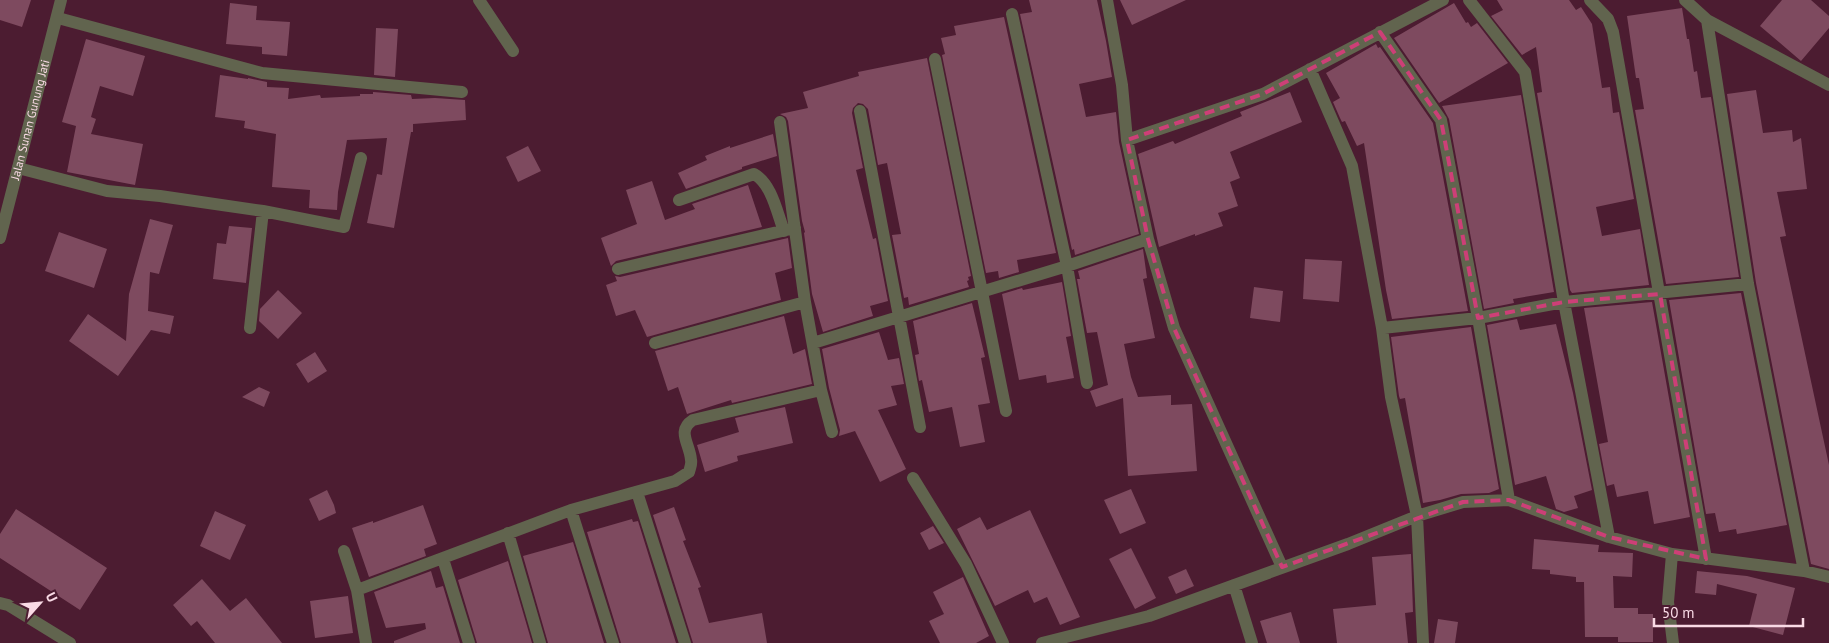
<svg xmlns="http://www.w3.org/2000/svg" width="1829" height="643" viewBox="0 0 1829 643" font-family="'PT Sans',sans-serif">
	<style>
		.building { fill: #7e4a5f }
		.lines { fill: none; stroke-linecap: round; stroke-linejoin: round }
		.minor { stroke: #61644e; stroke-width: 12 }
		.tertiary { stroke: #61644e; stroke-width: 12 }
		.marked { fill: none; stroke: #cd3f77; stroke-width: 4; stroke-dasharray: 10 6; stroke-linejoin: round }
		.labels { text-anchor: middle; stroke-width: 4; stroke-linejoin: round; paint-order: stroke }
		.street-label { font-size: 12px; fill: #f9dae5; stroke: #4c1c31 }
	</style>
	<rect width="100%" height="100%" fill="#4c1c31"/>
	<path class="building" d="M0 0H31L22 27 0 20Z
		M1029 0H1097L1106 41 1112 77 1079 84 1086 117 1116 112 1119 142 1139 234 1075 255 1074 249 1072 250 1020 14 1032 12Z
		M1120 0H1186L1132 25Z
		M1497 0H1569L1576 10 1581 7 1592 24 1602 88 1610 87 1613 113 1619 112 1634 199 1596 207 1602 236 1640 229 1649 285 1572 293 1570 290 1537 93 1542 92 1536 47 1522 55 1491 16 1503 10Z
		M1782 0H1811L1829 16V28L1801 61 1760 26Z
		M230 3 257 6 256 20 290 22 287 56 262 54V47L226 44Z
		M1454 3 1466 23 1468 22 1471 27 1477 23 1508 63 1439 103 1394 38Z
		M1682 8 1687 39H1689L1694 72 1697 71 1701 98 1711 97 1739 277 1666 284 1635 110 1644 109 1639 78H1636L1627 16Z
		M1004 17 1056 253 1017 260 1019 272 999 278 998 271 986 273 942 55 945 54 941 38 956 35 954 26Z
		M376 28 398 29 395 77 374 75Z
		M86 39 145 56 133 96 100 86 91 117 96 119 91 134 143 144 135 185 67 172 76 126 62 122Z
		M1376 44 1378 48 1380 47 1433 123 1468 311 1392 319 1386 290 1364 143 1357 146 1345 121 1342 122 1340 118 1333 102 1340 98 1326 73Z
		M927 58 971 276 968 277 969 280 967 281 969 287 909 305 908 297 904 298 892 235 901 234 887 163 878 165 868 109 863 104 858 103 853 108 852 113 863 168 856 170 873 239 876 238 888 301 870 306 873 316 823 332 812 294 804 233 805 232 802 221 788 121 786 117 780 114 808 108 803 92 859 76 858 72Z
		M220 75 248 79V78L267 82V87L289 88 288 99 320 95 321 98 360 96V94H373V92L411 95 412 99 435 98 465 100 466 120 413 124V132H411L394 228 367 223 377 174 382 175 387 138 347 140 338 192 337 210 309 208 310 190 272 187 276 134 244 128 245 121 215 117Z
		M1756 90 1763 133 1792 130 1793 142 1801 138 1807 189 1777 192 1786 236 1780 237 1829 465V569L1811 564 1756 283 1727 94Z
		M1290 92 1302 122 1230 152 1240 178 1230 182 1238 206 1218 213 1223 226 1195 236V234L1159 247 1138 154 1173 141 1175 144 1242 116 1240 112Z
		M1521 95 1554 292 1513 299 1514 303 1484 309 1449 119 1442 106Z
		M773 134 777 156 742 167V169L686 189 678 173 707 160 705 156 730 146V148Z
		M528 146 541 171 518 182 506 157Z
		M652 181 665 220 695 209 692 204 748 185 762 227 616 261 611 266 601 238 637 224 626 190Z
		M150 219 173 225 159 274 150 272 148 311 174 316 170 334 151 330 118 376 69 341 88 314 126 341 129 294Z
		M229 226 252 228 246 283 213 279 217 243 226 244Z
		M59 232 107 249 94 288 45 271Z
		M788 238 792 268 775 273 781 300 647 337 635 310 616 316 606 285 617 281 615 276 620 277Z
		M1143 249 1147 278 1143 279 1155 338 1124 344 1131 377 1138 397 1171 395V405L1192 404 1197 471 1128 476 1123 398 1096 407 1090 391 1108 385 1097 332 1087 333 1077 279H1080L1078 271Z
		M1305 259 1342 261 1339 302 1303 299Z
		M1062 282 1071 336 1066 337 1074 378 1047 383 1046 375 1019 380 1002 294 1022 288 1023 290Z
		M1254 287 1283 291 1280 322 1250 318Z
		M278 290 302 313 278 339 259 321 260 309Z
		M1741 293 1787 525 1737 534 1736 529 1719 532 1715 513 1706 514 1669 300Z
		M1652 302 1690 517 1654 524 1648 491 1617 497 1614 484 1607 486 1599 444 1608 442 1584 308Z
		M972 303 985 357 981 358 990 403 978 405 985 442 960 447 952 407 929 412 922 380 919 381 915 355 919 354 913 321Z
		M784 316 793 354 805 349 812 384 732 403 731 400 687 414 678 387 668 391 655 351Z
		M1517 319 1520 330 1556 324 1573 393 1592 490 1574 496 1578 508 1564 512 1556 509 1546 476 1515 485 1487 325Z
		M1471 327 1499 489 1489 493 1461 494 1440 500 1423 503 1405 398 1400 399 1399 396 1391 337Z
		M879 332 888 360 899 358 904 384 891 386 897 405 878 410 906 469 880 482 855 431 839 436 840 430 829 388 822 349Z
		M315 352 327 371 308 383 296 364Z
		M259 387 270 392 264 407 242 397Z
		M785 407 793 443 737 456 738 461 705 472 697 445 739 432 735 418Z
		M1131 489 1146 523 1120 534 1104 500Z
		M327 490 334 505 336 513 319 521 309 499Z
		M423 505 437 544 424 549 426 556 369 577 352 528 373 521V523Z
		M674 507 686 540 683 541 701 587 698 588 709 623 762 613 767 643H693L653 515Z
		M16 509 107 568 80 610 0 558V534Z
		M1030 510 1080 617 1060 625 1047 597 1034 603 1028 590 995 606 957 529 980 517 987 530Z
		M215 511 246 525 230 560 200 546Z
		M632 519 633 522 638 521 676 643H621L587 532Z
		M933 526 944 543 929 550 920 533Z
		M1534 539 1599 545 1598 552 1633 553 1632 577 1613 576 1614 608H1638V614H1653V642H1618V637H1585L1584 582H1576V577L1550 574V570L1532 569Z
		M573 542 604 643H548L523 556Z
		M1131 548 1156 598 1135 609 1109 559Z
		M1411 554 1413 612 1405 613 1408 643H1337L1333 609 1376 605 1372 557Z
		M508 561 532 643H477L458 580Z
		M1186 569 1194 586 1176 594 1168 577Z
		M431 571 436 588 443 586 460 643H394V641L426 629 425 623 386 628 374 592Z
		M1697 571 1747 576 1795 588 1783 635 1749 626 1757 594 1717 584 1716 595 1695 593Z
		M963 577 989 636 976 643H940L929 621 944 614 933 592Z
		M202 579 230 611 246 598 282 643H215L197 621 191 626 173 605Z
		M348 596 353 633 315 638 310 601Z
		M1291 612 1300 643H1267L1260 621Z
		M1438 619 1458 622 1455 643H1434Z"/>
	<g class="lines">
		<path class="minor" d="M479 0 513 51
			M1107 0 1122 85 1127 140 1148 239 1174 328 1282 567
			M1469 0 1525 72 1564 302 1609 537
			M1590 0 1608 19 1613 32 1706 559
			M1685 0 1707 20 1829 85
			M1012 14 1067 266 1087 383
			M58 18 262 73 462 92
			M1707 20 1748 284 1804 571
			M1380 32 1441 120 1478 318 1509 500
			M935 59 1006 411
			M1310 69 1352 166 1382 328 1391 397 1417 516 1423 643
			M860 111 920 427
			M780 122 805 302 821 390 832 432
			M1127 140 1263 94 1443 0
			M18 168 107 191 160 196 263 211 344 227 361 158
			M679 200 754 174C772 184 777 213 784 231
			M618 269 795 228
			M250 328 263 211
			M1382 328 1478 318 1564 302 1748 284
			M655 343 805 302
			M813 343 1067 266 1148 239
			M913 478 966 564 1003 643
			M637 492 685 643
			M571 510 613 643
			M508 533 540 643
			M344 551 357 590 366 643
			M1672 554 1668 602 1673 643
			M443 559 469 643
			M1234 585 1252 643
			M357 590 571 510 675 481 689 472C690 468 692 464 691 460 690 444 676 431 693 420L821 390
			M0 603 8 605 70 643
			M1042 643 1149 616 1348 544 1417 516 1463 502 1509 500 1609 537 1672 554 1804 571 1829 577"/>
		<path class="tertiary" id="s1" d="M0 238 61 0"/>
	</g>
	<path class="marked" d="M1380 32 1441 120 1478 318 1564 302 1660 294 1706 559 1609 537 1509 500 1463 502 1282 567 1174 328 1148 239 1127 140 1263 94Z"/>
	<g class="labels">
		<g class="street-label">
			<text dy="4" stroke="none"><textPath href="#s1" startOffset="122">Jalan Sunan Gunung Jati</textPath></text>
		</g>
	</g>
	<g transform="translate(40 603) rotate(63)" stroke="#4c1c31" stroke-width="4" paint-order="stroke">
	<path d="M0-4L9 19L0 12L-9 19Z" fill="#f9dae5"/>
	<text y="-8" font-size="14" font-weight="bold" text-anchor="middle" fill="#f9dae5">U</text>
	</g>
	<path d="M1654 618v8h149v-8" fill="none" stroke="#f9dae5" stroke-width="2.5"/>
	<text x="1662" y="618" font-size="15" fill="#f9dae5" stroke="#4c1c31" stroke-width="4" paint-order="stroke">50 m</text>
</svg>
